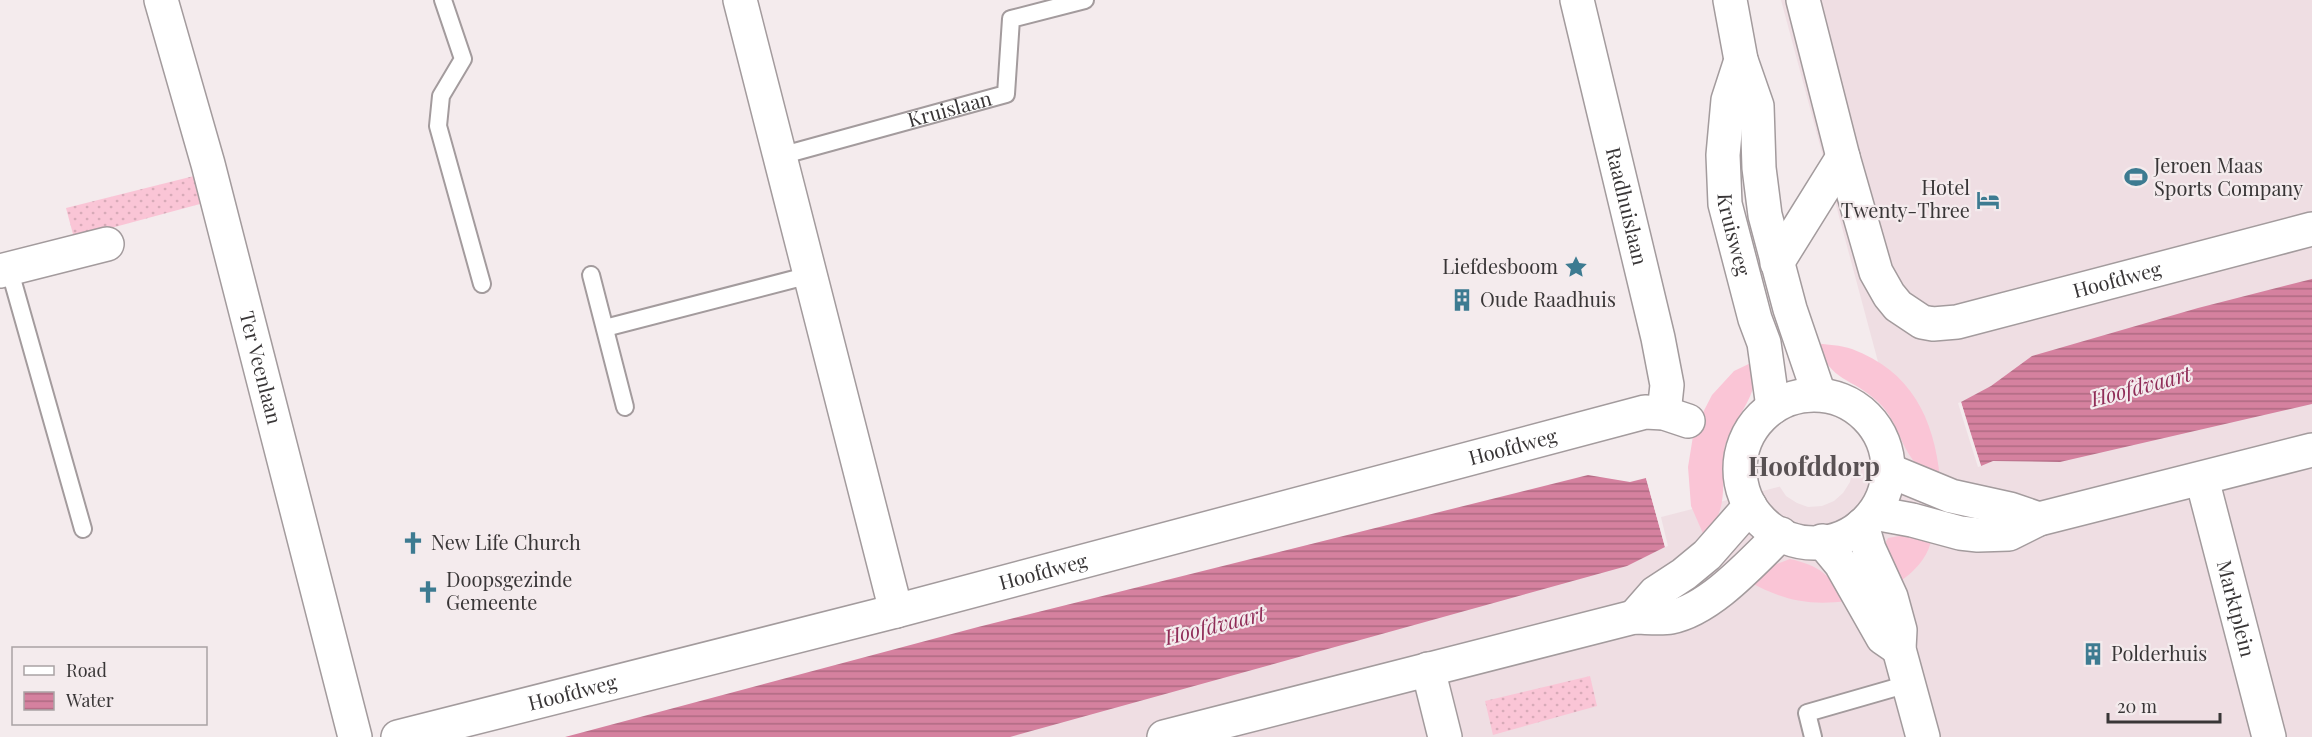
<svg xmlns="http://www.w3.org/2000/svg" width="2312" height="737" viewBox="0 0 2312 737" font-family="'Playfair Display',serif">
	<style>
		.built { fill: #efdee3 }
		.grass { fill: url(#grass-dots) }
		.garden { fill: #fac5d6 }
		.water { fill: url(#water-rules) }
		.pier { fill: #f4ebed }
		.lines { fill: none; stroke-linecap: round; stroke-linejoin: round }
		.service-casing { stroke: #a39b9d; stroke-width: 20 }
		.minor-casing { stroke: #a39b9d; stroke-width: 36 }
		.tertiary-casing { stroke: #a39b9d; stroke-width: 36 }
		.service { stroke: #fff; stroke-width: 16 }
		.minor { stroke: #fff; stroke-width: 33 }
		.tertiary { stroke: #fff; stroke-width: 33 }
		.labels { text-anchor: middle; stroke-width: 4.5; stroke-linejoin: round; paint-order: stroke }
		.street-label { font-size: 20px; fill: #393637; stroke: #f4ebed }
		.poi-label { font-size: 20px; fill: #393637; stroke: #f4ebed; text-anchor: start }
		.water-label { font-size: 21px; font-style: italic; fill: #902d58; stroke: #f4ebed }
		.district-label { font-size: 26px; font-weight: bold; fill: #585153; stroke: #f4ebed }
	</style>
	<defs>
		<pattern id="grass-dots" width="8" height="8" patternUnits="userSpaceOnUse" patternTransform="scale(1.5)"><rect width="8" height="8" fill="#fac5d6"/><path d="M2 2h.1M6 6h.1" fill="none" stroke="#d7aab8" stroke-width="1.8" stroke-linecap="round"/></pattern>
		<pattern id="water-rules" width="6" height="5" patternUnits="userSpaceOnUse" patternTransform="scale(1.5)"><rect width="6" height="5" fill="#d5819f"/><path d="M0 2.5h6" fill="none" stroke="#ae6a82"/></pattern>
	</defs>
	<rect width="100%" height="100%" fill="#f4ebed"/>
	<path class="built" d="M1781 0H2312V737H803L1903 455Z"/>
	<path class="grass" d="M194 176 200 204 74 238 66 208Z
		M1590 676 1597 706 1493 735 1485 701Z"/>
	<path class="garden" d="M1816 343C1827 345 1841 345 1852 349 1911 371 1934 418 1940 478 1899 465 1905 427 1878 402 1852 377 1831 383 1816 343Z
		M1755 361C1759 400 1736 412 1725 446 1723 454 1723 464 1723 473 1724 501 1722 515 1705 538L1691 506 1688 467 1694 430 1712 395 1734 371Z
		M1905 535 1931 541C1927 560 1910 576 1894 585L1882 549 1888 538Z
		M1790 559C1820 566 1830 575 1847 601 1808 606 1782 600 1748 581L1761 570Z"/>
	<path class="water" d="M2312 279V404L2060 462 1993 461 1981 466 1961 402 1991 386 2032 356 2198 308Z
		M1588 475 1630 482 1646 478 1665 547 1627 566 1010 737H565L978 627Z"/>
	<path class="pier" d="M1961 402 1970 432 1981 466 1978 467 1967 432 1958 403Z
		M1830 433 1845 445 1851 456 1853 469 1850 482 1843 493 1834 501 1822 506 1808 507 1797 503 1786 496 1778 484 1775 472V460L1780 448 1782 445Z
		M1648 477 1659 509 1668 546 1665 547 1646 478Z"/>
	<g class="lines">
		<g class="service-casing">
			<g id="service">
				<path d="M443 0 463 59 441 96 438 126 482 284"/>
				<path id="s1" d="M780 156 1006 94 1011 19 1085 0"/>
				<path d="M9 268 83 529"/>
				<path d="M591 275 625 407"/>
				<path d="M605 328 810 275"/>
				<path d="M1813 737 1807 713 1908 684"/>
			</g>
		</g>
		<g class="minor-casing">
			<g id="minor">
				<path id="s2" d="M161 0 208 164 355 737"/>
				<path d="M740 0 896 611"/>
				<path id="s3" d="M1577 0 1658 338 1667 385 1664 413"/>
				<path id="s4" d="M1803 0 1843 157 1876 272 1889 295 1898 306 1922 322 1933 324 1957 322 2312 229"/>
				<path d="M1777 263 1843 157"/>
				<path d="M0 271 107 244"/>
				<path id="s5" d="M2202 479 2269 737"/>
				<path d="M1862 525 1869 549 1891 597 1900 630 1899 649 1923 737"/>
				<path d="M1822 541 1841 564 1883 638 1899 649"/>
				<path d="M1428 669 1445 737"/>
				<path id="s6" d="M398 737 896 611 1645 412 1664 413 1688 421"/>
			</g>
		</g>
		<g class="tertiary-casing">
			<g id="tertiary">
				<path d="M1730 0 1741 60 1757 106 1759 168 1765 215 1790 309 1819 394"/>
				<path id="s7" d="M1741 60 1728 100 1723 155 1725 204 1755 319 1764 343 1773 407"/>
				<circle cx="1814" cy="469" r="74"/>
				<path d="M1888 470 1951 496 2010 509 2039 519"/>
				<path d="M1874 513 1912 520 1960 533 1978 535 2009 534 2039 519 2312 450"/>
				<path d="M1634 617 1655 593 1684 574 1707 555 1750 506"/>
				<path d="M1164 737 1634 617C1645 617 1660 619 1671 617 1711 609 1752 562 1781 534"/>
			</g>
		</g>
		<use href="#service" class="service"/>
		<use href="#minor" class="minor"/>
		<use href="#tertiary" class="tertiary"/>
	</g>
	<defs>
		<g id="stadium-bare" transform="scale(1.8)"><path d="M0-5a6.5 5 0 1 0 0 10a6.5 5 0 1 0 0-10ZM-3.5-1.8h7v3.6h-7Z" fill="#3d7b91" stroke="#f4ebed" stroke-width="2.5" paint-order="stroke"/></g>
		<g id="hotel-bare" transform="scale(1.8)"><path d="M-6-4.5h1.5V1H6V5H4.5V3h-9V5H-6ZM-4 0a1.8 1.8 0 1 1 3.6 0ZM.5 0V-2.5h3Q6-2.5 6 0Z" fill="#3d7b91" stroke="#f4ebed" stroke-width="2.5" paint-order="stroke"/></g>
		<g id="sight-bare" transform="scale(1.8)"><path d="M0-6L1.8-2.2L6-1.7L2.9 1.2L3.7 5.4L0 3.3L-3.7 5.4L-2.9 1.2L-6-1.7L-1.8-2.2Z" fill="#3d7b91" stroke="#f4ebed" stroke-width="2.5" paint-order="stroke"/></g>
		<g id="building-bare" transform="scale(1.8)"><path d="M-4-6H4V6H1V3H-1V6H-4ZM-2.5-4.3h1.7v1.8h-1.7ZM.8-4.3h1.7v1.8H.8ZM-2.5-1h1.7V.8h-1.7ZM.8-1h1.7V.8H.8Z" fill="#3d7b91" stroke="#f4ebed" stroke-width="2.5" paint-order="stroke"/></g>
		<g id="church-bare" transform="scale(1.8)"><path d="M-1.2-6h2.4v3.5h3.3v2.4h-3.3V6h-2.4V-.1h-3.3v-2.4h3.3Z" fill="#3d7b91" stroke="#f4ebed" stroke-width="2.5" paint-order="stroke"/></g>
	</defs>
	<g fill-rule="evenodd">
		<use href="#stadium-bare" x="2136" y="177"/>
		<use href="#hotel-bare" x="1988" y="200"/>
		<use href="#sight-bare" x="1576" y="267"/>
		<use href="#building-bare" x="1462" y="300"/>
		<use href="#church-bare" x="413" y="543"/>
		<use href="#church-bare" x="428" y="592"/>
		<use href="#building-bare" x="2093" y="654"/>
	</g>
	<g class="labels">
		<g class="street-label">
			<text dy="7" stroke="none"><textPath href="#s1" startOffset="176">Kruislaan</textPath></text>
			<text dy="7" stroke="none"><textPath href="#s3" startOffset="212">Raadhuislaan</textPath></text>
			<text dy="7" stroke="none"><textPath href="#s7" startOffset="178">Kruisweg</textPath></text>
			<text dy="7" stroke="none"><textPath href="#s4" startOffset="552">Hoofdweg</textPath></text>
			<text dy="7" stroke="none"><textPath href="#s2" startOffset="381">Ter Veenlaan</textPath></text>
			<text dy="7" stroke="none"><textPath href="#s6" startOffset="1152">Hoofdweg</textPath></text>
			<text dy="7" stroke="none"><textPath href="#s6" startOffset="666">Hoofdweg</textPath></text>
			<text dy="7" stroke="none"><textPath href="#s5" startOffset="134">Marktplein</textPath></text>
			<text dy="7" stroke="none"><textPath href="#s6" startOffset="180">Hoofdweg</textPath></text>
		</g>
		<g class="poi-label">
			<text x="2154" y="173">Jeroen Maas<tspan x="2154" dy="23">Sports Company</tspan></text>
			<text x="1970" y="195" text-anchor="end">Hotel<tspan x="1970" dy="23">Twenty-Three</tspan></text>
			<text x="1558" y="274" text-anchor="end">Liefdesboom</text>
			<text x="1480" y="307">Oude Raadhuis</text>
			<text x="431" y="550">New Life Church</text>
			<text x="446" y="587">Doopsgezinde<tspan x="446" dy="23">Gemeente</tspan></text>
			<text x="2111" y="661">Polderhuis</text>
		</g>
		<g class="water-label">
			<text transform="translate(2141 387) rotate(-15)" y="7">Hoofdvaart</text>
			<text transform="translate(1215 626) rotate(-14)" y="7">Hoofdvaart</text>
		</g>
		<g class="district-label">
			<text x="1814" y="476">Hoofddorp</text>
		</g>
	</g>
	<rect x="12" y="647" width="195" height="78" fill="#f4ebed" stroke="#a9a3a4" stroke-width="1.5"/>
	<rect x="24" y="666" width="30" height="9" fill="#ffffff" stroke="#a9a3a4" stroke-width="1.5"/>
	<text x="66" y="677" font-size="18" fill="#393637">Road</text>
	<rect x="24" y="692" width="30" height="18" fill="url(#water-rules)" stroke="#a9a3a4" stroke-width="1.5"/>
	<text x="66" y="707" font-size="18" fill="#393637">Water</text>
	<path d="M2108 713v9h112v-9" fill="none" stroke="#393637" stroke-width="3"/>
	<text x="2117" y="713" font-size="18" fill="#393637" stroke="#f4ebed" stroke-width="4.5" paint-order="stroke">20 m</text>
</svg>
